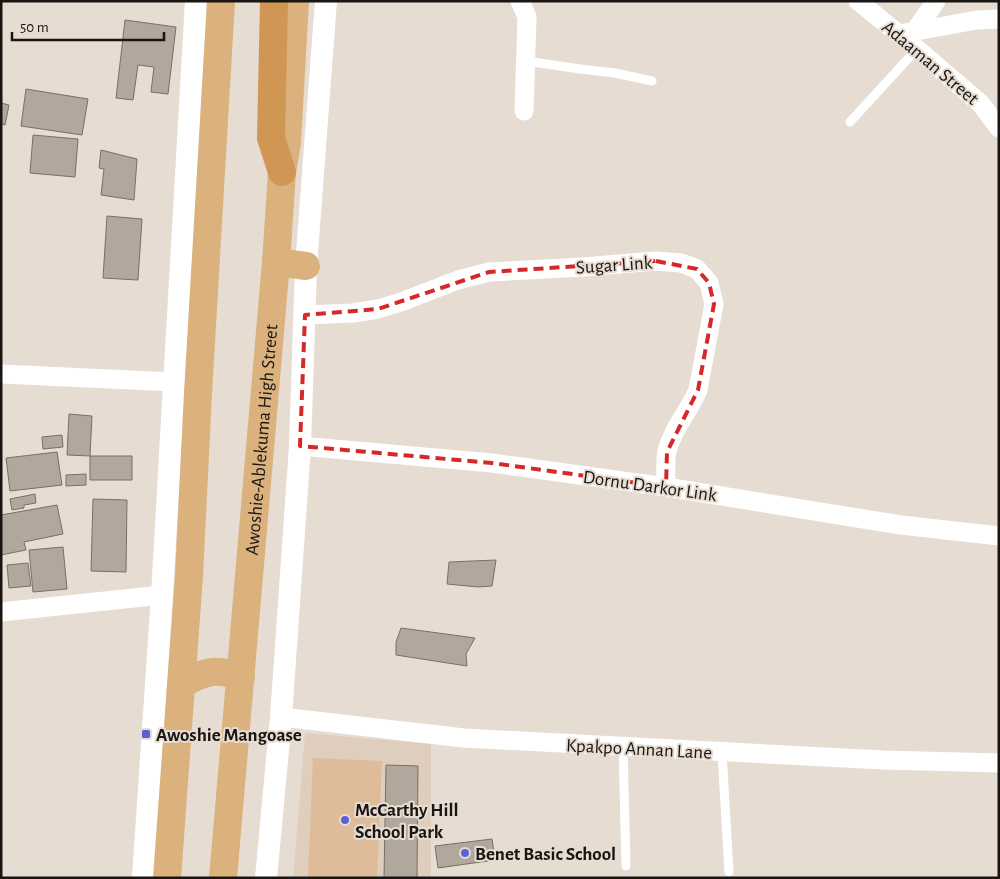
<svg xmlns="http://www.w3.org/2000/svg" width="1000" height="879" viewBox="0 0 1000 879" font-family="'Alegreya Sans',sans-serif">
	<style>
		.built { fill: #dfcebe }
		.green { fill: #debb99 }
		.building { fill: #b1a79d; stroke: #786f65 }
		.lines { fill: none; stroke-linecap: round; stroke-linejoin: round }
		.service { stroke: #fff; stroke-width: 9 }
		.minor { stroke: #fff; stroke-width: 19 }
		.tertiary { stroke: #fff; stroke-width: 22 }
		.primary { stroke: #dbb17e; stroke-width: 28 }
		.trunk { stroke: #cf9753; stroke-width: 28 }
		.marked { fill: none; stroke: #d62828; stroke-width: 4; stroke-dasharray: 10 6; stroke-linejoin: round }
		.poi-dot { fill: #5a60d8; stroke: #e7dcd1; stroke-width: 2 }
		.labels { text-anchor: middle; stroke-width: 4; stroke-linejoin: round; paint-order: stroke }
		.street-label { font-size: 19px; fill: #191512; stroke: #e7dcd1 }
		.poi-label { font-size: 19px; font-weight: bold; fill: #191512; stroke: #e7dcd1; text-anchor: start }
	</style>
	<rect width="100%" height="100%" fill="#e7dcd1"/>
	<path class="built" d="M305 733 431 744V878H293Z"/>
	<path class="green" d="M313 758 382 761 377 878H308Z"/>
	<path class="building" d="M125 20 176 27 168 94 151 92 154 67 138 65 133 100 116 98Z
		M26 89 88 99 82 135 21 126Z
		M1 103 9 105 5 125 1 124Z
		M33 135 78 139 75 177 30 173Z
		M101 150 137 159 134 200 101 195 104 169 99 168Z
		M107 216 142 219 138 280 103 278Z
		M69 414 92 416 90 456 67 455Z
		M62 435 63 447 43 449 42 437Z
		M57 452 62 485 10 491 6 458Z
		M90 456H132V480H90Z
		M86 474V485L66 486V475Z
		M35 494 36 503 24 505V508L12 510 10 499Z
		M93 499 127 500 126 572 91 571Z
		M57 505 63 534 24 542 26 550 1 555V515Z
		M63 547 67 589 33 592 29 550Z
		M496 560 492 586 478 587 447 584 449 562Z
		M28 563 31 586 9 588 7 565Z
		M401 628 475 638 466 654 467 666 396 655V642Z
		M386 765 418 766 417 878H384Z
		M492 839 495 860 438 868 435 846Z"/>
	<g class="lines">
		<path class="service" d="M526 61 580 69 615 73 652 81
			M850 122 917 49
			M623 747 626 866
			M722 752 729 872"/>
		<path class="minor" d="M520 1 527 17 524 111
			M858 1 917 49 981 104 999 128
			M915 31 936 1
			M899 34 977 20 999 19
			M305 315 353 313 378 309 401 302 458 280 489 272 583 267 656 261 681 263 697 269 709 283 714 304 698 390C689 411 673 428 667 451 665 462 666 475 666 487
			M1 374 175 382
			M300 446 492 463 666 487 901 525 999 536
			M1 612 162 595
			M281 717 464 738 883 760 999 763"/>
		<path class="tertiary" d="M143 878 162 595 196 1
			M266 878 281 717 300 446 306 266 326 1"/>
		<g class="primary">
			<path d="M276 262 306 266"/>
			<path d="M182 684C191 679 202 673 212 672 222 671 232 674 241 677"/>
			<path d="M167 878 189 576 198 393 221 1"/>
			<path id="s1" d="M223 878 276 262 282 172 287 143 295 1"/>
		</g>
		<path class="trunk" d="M274 1 271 138 282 172"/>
	</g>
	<path class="marked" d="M656 261 697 269 709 283 714 304 698 390 667 452 666 487 492 463 300 446 305 315 378 309 489 272Z"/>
	<g class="poi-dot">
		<rect x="141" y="729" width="10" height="10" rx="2.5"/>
		<circle cx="345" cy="820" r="5"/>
		<circle cx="465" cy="853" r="5"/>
	</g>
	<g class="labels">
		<g class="street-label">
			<text transform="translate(931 62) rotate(40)" y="7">Adaaman Street</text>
			<text transform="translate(614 264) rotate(-4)" y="7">Sugar Link</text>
			<text dy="7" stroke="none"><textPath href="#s1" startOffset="440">Awoshie-Ablekuma High Street</textPath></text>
			<text transform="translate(650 485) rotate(8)" y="7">Dornu Darkor Link</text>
			<text transform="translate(639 748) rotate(3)" y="7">Kpakpo Annan Lane</text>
		</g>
		<g class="poi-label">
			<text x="156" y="741">Awoshie Mangoase</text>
			<text x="355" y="816">McCarthy Hill<tspan x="355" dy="22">School Park</tspan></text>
			<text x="475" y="860">Benet Basic School</text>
		</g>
	</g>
	<rect width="1000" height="879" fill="none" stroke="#191512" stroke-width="5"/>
	<path d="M12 32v8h152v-8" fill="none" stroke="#191512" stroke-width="2.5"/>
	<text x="20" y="32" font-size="15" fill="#191512" stroke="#e7dcd1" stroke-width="4" paint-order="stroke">50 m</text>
</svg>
